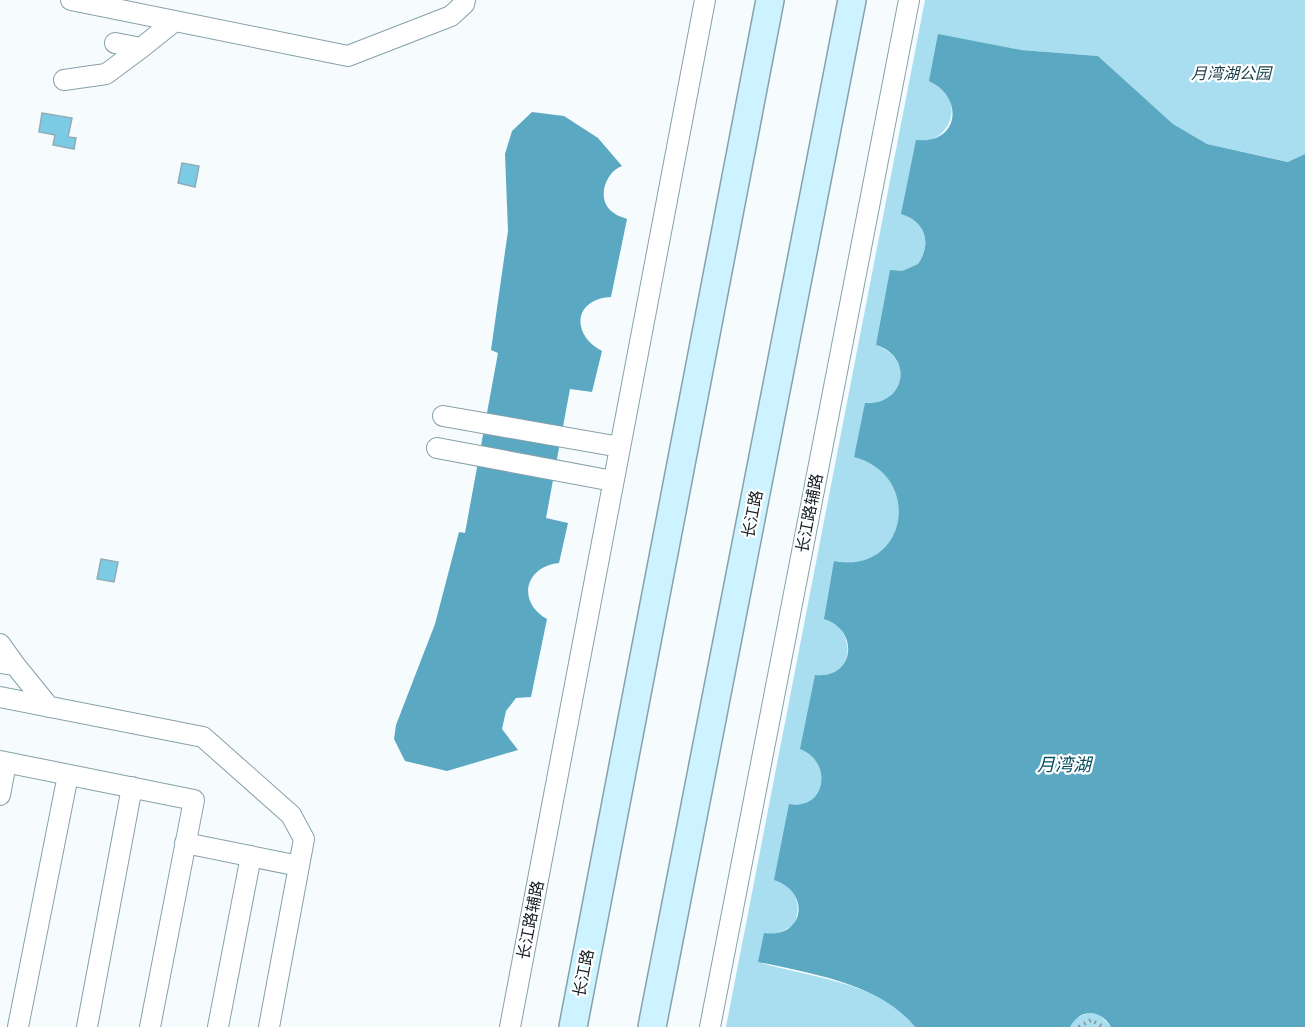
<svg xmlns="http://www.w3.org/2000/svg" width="1305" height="1027" viewBox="0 0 1305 1027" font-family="'Playfair Display','Noto Sans SC',serif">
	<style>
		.green { fill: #a9def0 }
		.water { fill: #5aa8c1 }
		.building { fill: #7ccbe5; stroke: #91acb6; stroke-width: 1.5 }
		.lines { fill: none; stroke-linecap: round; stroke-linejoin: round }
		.street-casing { stroke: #86a1aa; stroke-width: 22 }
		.secondary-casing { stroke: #86a1aa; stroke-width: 30 }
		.path { stroke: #878f92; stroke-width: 4; stroke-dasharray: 1.5 4.5; stroke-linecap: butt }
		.street { stroke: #fff; stroke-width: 20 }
		.secondary { stroke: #ccf3ff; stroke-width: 27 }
		.labels { text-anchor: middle; stroke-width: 4.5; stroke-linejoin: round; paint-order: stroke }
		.park-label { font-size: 16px; font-style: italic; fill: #1c404c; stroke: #fff }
		.street-label { font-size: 16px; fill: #151f23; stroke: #fff }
		.water-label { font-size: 18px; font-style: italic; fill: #074e60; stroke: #fff }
	</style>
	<rect width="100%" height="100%" fill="#f6fcfe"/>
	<path class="green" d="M925 0H1305V154L1289 162 1207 144 1173 124 1098 56 1021 50 940 86C960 104 953 132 929 141L902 214C926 221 932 244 918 264L902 271 876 345C909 357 910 393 875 404L854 456C865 460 875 462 883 470 889 475 892 483 895 490 911 533 879 570 835 561V622C857 644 850 678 815 675L809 752C831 773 825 811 790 804L775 880C797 887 802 904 794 925L775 935 758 962C810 978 879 981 915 1027H726Z
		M1090 1012 1099 1014 1111 1027H1070L1074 1019Z"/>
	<path class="water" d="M938 34 1021 50 1098 56 1173 124 1207 144 1288 162 1305 154V1027H1111C1101 1009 1080 1008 1070 1027H915C881 984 809 973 758 962L764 933C804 939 812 892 774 880L789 804C827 811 833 761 800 749L815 675C855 679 860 630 824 619L834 561C908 575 924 475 854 457L865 403C905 406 915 357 876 345L890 270 902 271 918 264C932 244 926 221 901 214L916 140C959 145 965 97 929 81Z
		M532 112 564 116 598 138 622 166C605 172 595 201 614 213 617 216 623 217 627 219L611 297C573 299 571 335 602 351L592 392 570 389 546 518 568 523 559 563C524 567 517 602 547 619L531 697 516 698 506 711 502 729 518 750 447 771 405 761 394 739 396 725 435 624 459 532 465 533 498 353 491 350 508 231 505 154 512 131Z"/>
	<path class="building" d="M42 113 72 118 68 137 76 138 74 149 53 145 55 135 39 132Z
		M182 163 199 166 195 187 178 183Z
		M101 559 118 562 114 582 97 579Z"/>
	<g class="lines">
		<g class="street-casing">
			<path id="street" d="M71 0 348 56 451 16 464 4 465 0
				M115 43 141 48 175 21
				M64 80 106 74 141 48
				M443 416 620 447
				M437 448 613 481
				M0 644 15 665
				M0 663 15 665 49 707
				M0 697 203 737 291 815 304 839 269 1027
				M0 761 194 800 150 1027
				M0 795 6 763
				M185 843 299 866
				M18 1027 68 775
				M87 1027 132 787
				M218 1027 251 856
				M510 1027 705 0
				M710 1027 909 0"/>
		</g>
		<g class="secondary-casing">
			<path id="secondary" d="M573 1027 770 0
				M652 1027 852 0"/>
		</g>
		<path class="path" d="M1079 1027 1091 1020 1103 1027"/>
		<use href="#street" class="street"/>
		<use href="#secondary" class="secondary"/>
	</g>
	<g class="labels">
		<g class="park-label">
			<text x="1231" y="79">月湾湖公园</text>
		</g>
		<g class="street-label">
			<text transform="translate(809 513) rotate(-79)" y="6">长江路辅路</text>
			<text transform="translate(752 514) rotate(-79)" y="6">长江路</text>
			<text transform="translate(530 920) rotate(-79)" y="6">长江路辅路</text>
			<text transform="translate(583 973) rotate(-79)" y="6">长江路</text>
		</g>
		<g class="water-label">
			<text x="1064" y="771">月湾湖</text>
		</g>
	</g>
</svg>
